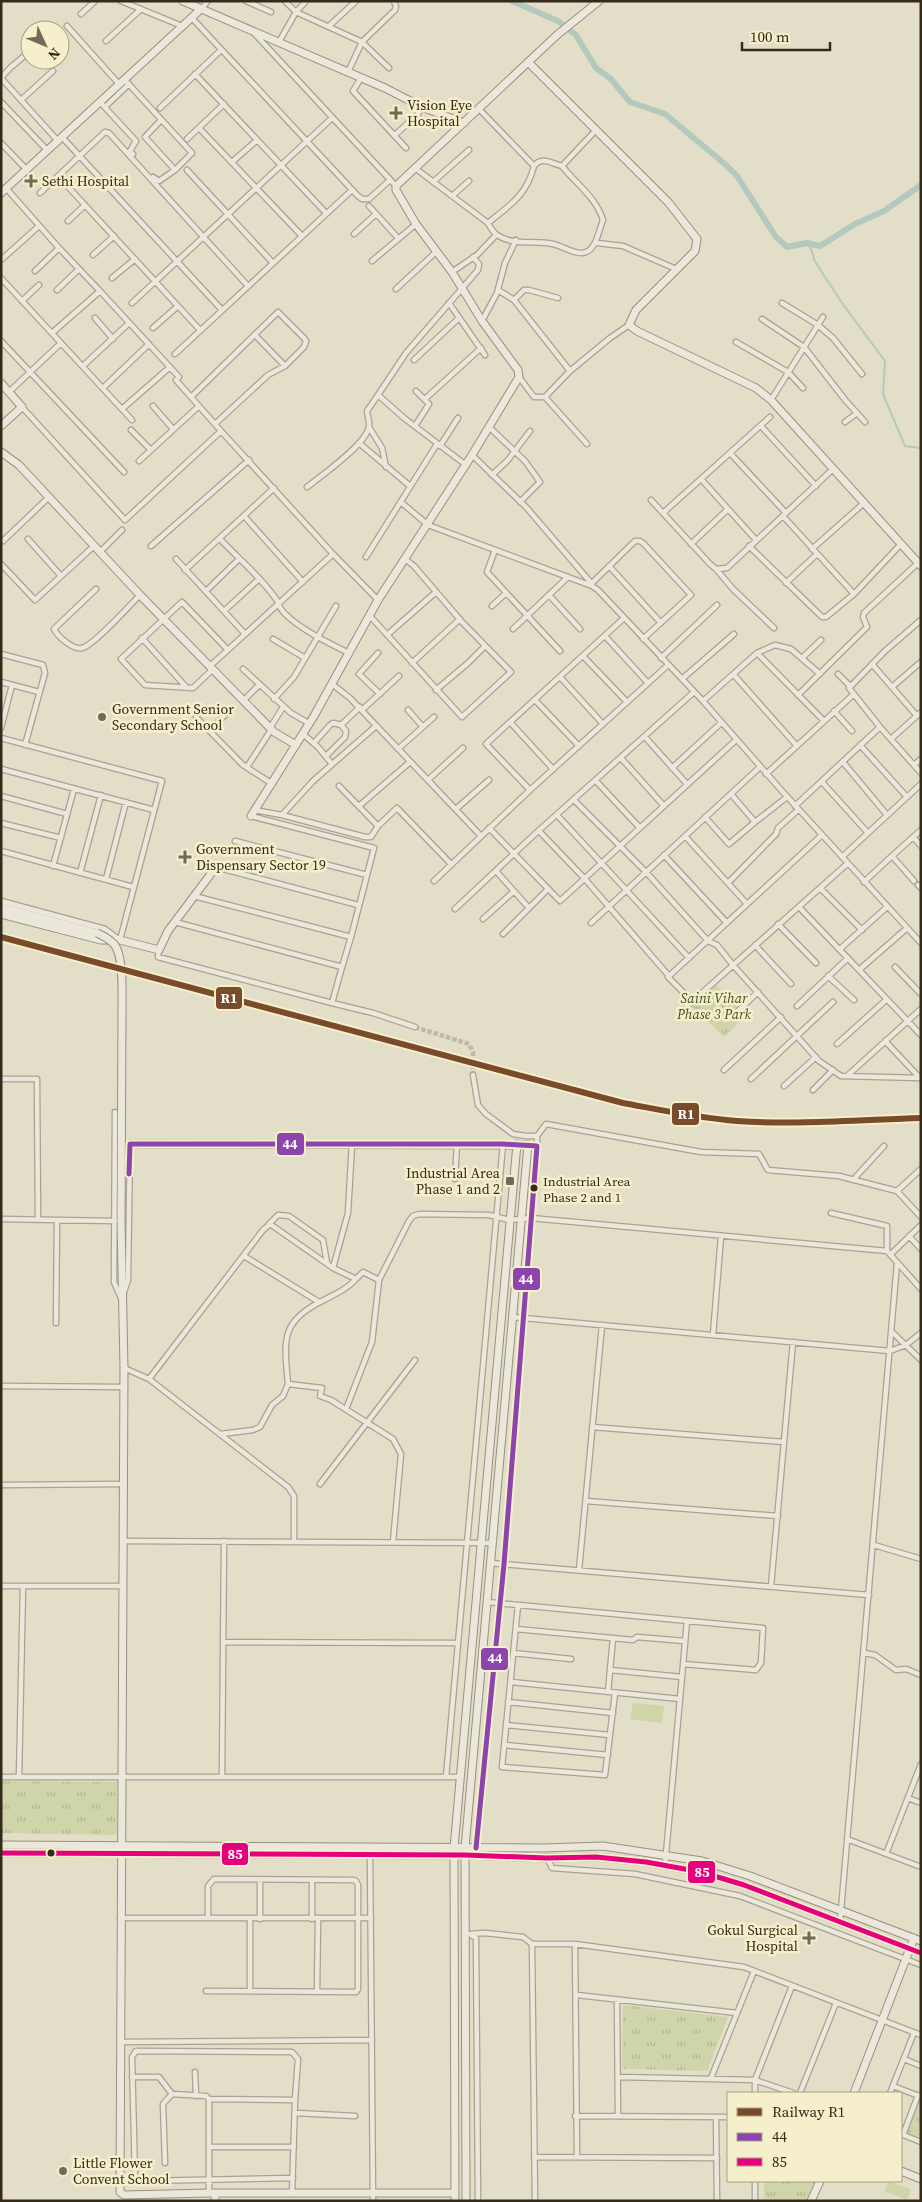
<svg xmlns="http://www.w3.org/2000/svg" width="922" height="2202" viewBox="0 0 922 2202" font-family="'Source Serif 4',serif">
	<style>
		.grass { fill: url(#grass-tufts) }
		.pitch { fill: #cfd5a9 }
		.lines { fill: none; stroke-linecap: round; stroke-linejoin: round }
		.stream { stroke: #b4c9be; stroke-width: 2 }
		.canal { stroke: #b4c9be; stroke-width: 6 }
		.street-tunnel { stroke: #c0baa5; stroke-width: 4.5; stroke-dasharray: 4.5 2; stroke-linecap: butt }
		.street-casing { stroke: #a8a292; stroke-width: 7 }
		.secondary-casing { stroke: #979182; stroke-width: 9 }
		.street { stroke: #ebe7da; stroke-width: 4.5 }
		.secondary { stroke: #ebe7da; stroke-width: 7 }
		.secondary-bridge-casing { stroke: #979182; stroke-width: 9; stroke-linecap: butt }
		.secondary-bridge { stroke: #ebe7da; stroke-width: 7 }
		.bus-1-casing { stroke: #f6efcb; stroke-width: 9 }
		.bus-2-casing { stroke: #f6efcb; stroke-width: 9 }
		.bus-1 { stroke: #8e44ad; stroke-width: 5 }
		.bus-2 { stroke: #e5007d; stroke-width: 5 }
		.rail-1-casing { stroke: #f6efcb; stroke-width: 10 }
		.rail-1 { stroke: #7a4b2a; stroke-width: 6 }
		.poi-dot { fill: #726957; stroke: #f6efcb; stroke-width: 2 }
		.bus-dot { fill: #352a1a; stroke: #f6efcb; stroke-width: 2 }
		.labels { text-anchor: middle; stroke-width: 5; stroke-linejoin: round; paint-order: stroke }
		.bus-label { font-size: 13px; fill: #352a1a; stroke: #f6efcb; text-anchor: start }
		.poi-label { font-size: 14px; fill: #352a1a; stroke: #f6efcb; text-anchor: start }
		.park-label { font-size: 14px; font-style: italic; fill: #405220; stroke: #f6efcb }
		.line-badge { stroke: #f6efcb; stroke-width: 2 }
		.badge-label { font-size: 14px; text-anchor: middle; font-weight: bold; fill: #fff }
	</style>
	<defs>
		<pattern id="grass-tufts" width="24" height="20" patternUnits="userSpaceOnUse" patternTransform="scale(1.25)"><rect width="24" height="20" fill="#cfd5a9"/><path d="M3 7l-1-3M5 7V3M7 7l1-3M15 17l-1-3M17 17v-4M19 17l1-3" fill="none" stroke="#b2b791"/></pattern>
	</defs>
	<rect width="100%" height="100%" fill="#e3dec8"/>
	<path class="grass" d="M715 984 745 1016 724 1037 691 1006Z
		M1 1781 117 1782V1835L1 1833Z
		M623 2005 728 2017 707 2071 622 2069Z
		M920 2098H921V2138L906 2132Z
		M764 2181H815L807 2200 764 2199Z"/>
	<path class="pitch" d="M633 1703 664 1706 662 1723 630 1719Z
		M889 2181 911 2190 907 2200 884 2191Z"/>
	<g class="lines">
		<path class="stream" d="M807 243 812 251 814 260 842 303 885 361 883 394 905 446 921 448"/>
		<path class="canal" d="M512 1 558 21 576 35 596 68 611 79 630 102 665 114 726 165 737 176 776 237 787 247 807 243 820 246 855 224 884 211 921 185"/>
		<path class="street-tunnel" d="M415 1027 469 1044 473 1052V1075"/>
		<g class="street-casing">
			<path id="street" d="M121 1 182 26
				M246 1 271 12
				M285 1 296 12 306 1
				M201 9 208 1
				M81 14 95 1
				M191 17 357 195 362 199H369L390 180
				M67 26 119 84
				M329 26 356 1
				M254 33 396 186
				M106 41 141 9
				M279 42 296 12 362 42 389 68
				M30 51 10 68 1 78 58 141
				M348 72 362 42 395 10 396 7 394 1
				M195 74 326 213
				M361 78 353 91 406 148
				M124 79 192 153 175 170 159 181 153 177
				M21 100 53 71
				M1 102 47 150
				M100 102 136 141 130 151 133 154
				M105 107 129 84
				M160 108 221 50
				M161 120 145 137 175 170
				M199 128 302 236
				M395 135 418 114 422 107
				M62 137 222 310
				M187 139 224 104
				M1 143 26 169
				M232 162 256 141
				M534 166C542 156 550 163 562 166L596 130
				M415 168 488 223C510 205 527 195 534 166L479 109
				M187 170 273 263
				M59 177 200 330
				M433 182 469 150
				M6 188 59 248 100 291 52 333
				M40 193 105 132 109 133 248 286
				M452 196 469 181
				M369 206 398 238
				M68 221 85 205
				M488 223C490 227 493 232 497 235 513 246 535 240 553 244 563 246 576 256 586 252 596 249 599 230 603 220 596 197 576 184 562 166
				M354 234 376 214
				M597 243 623 246 676 269
				M93 255 114 236
				M1 260 39 226
				M372 261 416 224
				M35 271 59 248
				M452 272 477 255 496 235
				M1 278 132 420
				M112 278 135 259
				M396 289 436 252
				M57 290 79 269
				M498 290 514 300 524 290H529L558 298
				M100 291 179 377
				M514 300 570 371
				M22 301 39 285
				M132 303 332 118
				M449 303 485 355
				M782 303 818 325 833 338 862 374
				M95 318 113 339
				M762 319 804 347 846 401 865 422
				M482 321 497 293 505 263 516 240
				M153 328 178 306
				M255 335 285 366
				M1 341 124 472
				M736 342 788 372 803 388
				M175 354 352 190
				M414 360 459 318
				M83 366 129 323
				M519 377 534 397H545L570 371 610 338 629 325
				M103 388 149 344
				M9 392 61 343
				M191 397 278 312 304 338 306 341 304 347 285 366 268 375 215 424
				M545 397 587 444
				M425 399 481 348
				M771 400 823 317
				M153 406 173 429
				M22 407 125 520 221 431 176 380
				M122 409 170 367
				M845 422 857 413
				M415 426 429 404 416 391
				M761 426 816 486
				M369 427 382 448 386 467
				M489 427 525 461 540 482 520 502
				M131 430 150 449
				M221 431 333 554 378 600
				M359 443 410 486
				M440 446 458 418
				M730 453 786 513
				M472 455 526 507 592 584
				M139 461 199 406
				M466 465 404 418 378 395 406 353 478 270 479 264 473 257
				M492 475 508 460 530 431
				M701 479 756 540
				M307 487C321 476 368 443 369 426 370 421 367 416 367 411L378 395
				M651 500 710 564 716 569 727 568 833 469
				M402 503 428 525 592 586 598 590 703 701 782 791 921 943
				M663 513 770 417
				M783 516 854 594
				M245 517 303 582
				M28 539 61 576
				M220 539C239 559 263 579 278 602 279 604 279 607 281 609 293 626 330 644 349 653
				M3 541 49 497
				M691 544 728 509
				M151 546 249 460
				M749 546 822 617H826L854 594 901 544
				M812 549 864 503
				M495 550 487 572 560 651
				M100 552 122 530
				M366 557 437 444
				M176 559 245 634
				M1 564 35 600 94 546
				M609 566 661 623
				M716 569 733 589 774 628
				M185 570 274 488
				M786 583 817 554
				M590 585 635 541H640L644 544 691 595 643 639
				M96 589 54 629C58 637 73 650 82 648 93 646 130 605 140 595
				M206 591 239 559
				M549 595 580 629
				M492 606 506 593
				M224 611 259 579
				M370 616 462 717 511 672 462 622 414 566 405 559
				M623 619 486 744 530 790 668 665
				M921 620 885 651 849 688 880 727 921 773
				M513 629 568 577
				M387 635 436 592
				M605 636 648 683
				M142 638 187 688
				M273 639 305 658
				M378 653 359 674 380 694
				M757 653 824 721
				M1 654 43 665 45 673 25 745
				M583 656 627 702
				M661 658 717 605
				M802 658 821 640
				M412 663 460 619
				M872 664 917 716
				M209 667 333 554
				M243 669 291 713 310 724
				M212 670 193 688 145 685 121 659 182 602 228 650
				M838 674 850 686
				M734 675 797 746
				M560 677 603 724
				M682 679 734 634
				M1 682 39 692
				M332 684 350 698 481 836
				M892 687 921 662
				M436 690 468 663 485 646
				M798 695 867 627 863 617 864 613 918 563
				M274 699 294 677 336 606
				M535 700 579 746
				M243 701 259 685
				M703 701 757 653 775 645 791 649 820 674
				M362 710 399 676
				M408 710 423 727
				M834 711 852 731
				M196 717 243 765 271 783
				M510 722 553 769
				M341 725 360 707
				M1 728 12 685
				M270 728 283 707
				M210 730 225 715
				M303 734 318 747 332 764
				M645 737 687 784
				M1 738 162 781 120 940 105 929 1 901
				M891 739 921 712
				M314 743 330 725 333 723 341 725 346 731 345 737 326 756
				M860 745 907 797
				M398 749 434 717
				M621 758 664 806
				M843 762 887 815
				M914 765 921 759
				M247 767 271 730
				M672 768 721 723
				M1 769 154 810
				M766 774 854 694
				M428 780 463 748
				M596 781 640 828
				M822 782 868 833
				M339 786 378 826
				M1 796 67 814
				M574 800 646 872 708 941 717 945 733 965 819 1061 841 1076 921 1078
				M359 806 410 762
				M795 806 880 727
				M456 809 489 780
				M254 810 282 815 365 837H371L378 826 397 808 451 864
				M282 815 313 781 376 726
				M557 815 689 958
				M705 817 729 844 755 822 731 794
				M755 822 787 797
				M1 823 61 838
				M489 828 560 901 736 740
				M539 831 585 879 669 976
				M685 836 747 904
				M913 837 921 846
				M235 841 367 875
				M1 851 133 887
				M664 855 727 923
				M892 856 921 830
				M842 857 921 784
				M53 866 74 789
				M216 867 358 905
				M496 871 529 908
				M80 873 101 795
				M106 879 126 802
				M434 881 530 790
				M864 882 892 856 914 881
				M728 883 776 834 778 828 798 810
				M918 885 921 888
				M820 888 862 930
				M194 896 351 937 374 848 251 816
				M799 907 921 1035
				M455 909 536 833 694 692
				M483 919 513 892
				M175 922 342 967 351 937
				M591 923 760 767
				M778 924 816 963
				M503 934 548 889
				M755 945 791 984
				M840 949 887 907
				M159 950 158 957 332 1003 342 967
				M895 967 921 994
				M859 970 906 929
				M828 976 854 1000
				M692 1001 668 977 822 835
				M332 1003 373 1013 415 1027
				M797 1006 848 958
				M686 1007 847 864
				M739 1010 758 992
				M885 1041 920 1078
				M837 1044 886 1000
				M724 1070 781 1017
				M473 1075 478 1105 486 1114 513 1134 526 1136H537
				M847 1076 921 1009
				M1 1079H37L38 1220
				M751 1079 833 1002
				M784 1086 816 1057
				M813 1090 833 1070
				M115 1112 114 1282 121 1298
				M537 1146V1136L546 1124 701 1152 759 1154 768 1170 839 1176 897 1191 921 1217
				M455 1179 457 1144
				M853 1180 884 1146
				M897 1191 921 1169
				M831 1213 887 1226V1251
				M1 1219 115 1221
				M269 1224 278 1215 289 1216 323 1240 327 1263
				M909 1236 921 1249
				M891 1254 921 1225
				M244 1256 319 1302
				M333 1268 348 1213 352 1144
				M124 1292 128 1280 130 1144
				M512 1317 890 1351 906 1345 921 1333
				M56 1323 57 1220
				M892 1332 921 1360
				M713 1335 721 1236
				M124 1368 149 1379
				M288 1384C284 1340 280 1321 324 1300 337 1293 347 1289 356 1279
				M1 1386 123 1387
				M346 1409 372 1342 379 1280
				M592 1427 784 1442
				M221 1434 253 1430 260 1427 272 1405 283 1396 288 1384 322 1388 320 1396 331 1400 393 1439 401 1454 393 1542
				M320 1484 415 1360
				M1 1485 123 1484
				M586 1501 778 1516
				M123 1541 492 1543
				M294 1542V1496L288 1487 149 1379 263 1230 270 1224 333 1268 356 1279 363 1272 379 1280 409 1221 413 1216 419 1214 489 1215 510 1220 531 1218 887 1251 921 1289
				M874 1545 921 1559
				M490 1563 869 1595
				M579 1570 602 1325
				M1 1586H123
				M771 1586 793 1342
				M487 1602 763 1628 761 1663 756 1670 683 1664
				M518 1605 502 1767 605 1775 615 1693
				M516 1629 633 1640 637 1637 685 1641
				M223 1642 458 1643
				M513 1653 571 1659
				M864 1653 875 1655 896 1670 906 1669 921 1675
				M610 1670 682 1677
				M511 1682 680 1699
				M608 1692 613 1638
				M508 1702 613 1713
				M506 1725 610 1735
				M504 1745 608 1755
				M1 1777H460
				M19 1777 23 1586
				M222 1777 224 1541
				M446 1777 503 1144
				M908 1798 921 1803
				M847 1839 921 1867
				M476 1848 504 1564 537 1146 528 1145
				M370 1853 373 2201
				M886 1854 921 1764
				M547 1858 552 1868 635 1874 740 1896 921 1965
				M665 1865 687 1621
				M260 1880V1919
				M120 1918H371
				M312 1919V1880
				M840 1922 897 1263
				M470 1934 485 1933 523 1937 532 1944H575L744 1967 921 2035
				M471 1935 476 1938 478 2201
				M532 1944 535 2201
				M575 1944 577 2157
				M206 1991 356 1992 358 1989V1885L356 1881 353 1880 214 1879 208 1886V1917
				M250 1991V1919
				M317 1992 318 1919
				M577 1995 737 2013
				M617 2000 618 2116
				M120 2042 372 2040
				M904 2059 921 2066
				M195 2072 196 2096
				M132 2077H159L172 2094
				M619 2077 755 2080 793 2093
				M711 2078 754 1971
				M893 2086 919 2096
				M755 2093V2080L792 1986
				M800 2093 836 2003
				M890 2093 914 2033
				M295 2113 355 2116
				M575 2116 728 2117
				M716 2117 717 2201
				M901 2134 921 2142
				M903 2135 918 2095
				M209 2147H294
				M534 2157 717 2158
				M165 2163 163 2104 172 2094 206 2096 209 2099
				M293 2178 141 2181 135 2178 132 2057 136 2051 292 2052 298 2059 295 2100
				M209 2193V2099L295 2100 292 2194
				M755 2201V2181"/>
		</g>
		<g class="secondary-casing">
			<path id="secondary" d="M183 1 385 88 422 107 464 123
				M529 63 668 202 697 239 695 251 636 310 629 325 637 331 756 388 771 400 921 566
				M1 193 201 9
				M1 383 22 407 1 426
				M1 452 19 465 140 595 274 732 296 745
				M251 816 314 716 378 600 472 455 519 377 518 370 482 321 452 272 416 224 396 190V186L557 35 599 1
				M1 907 97 933
				M1 914 101 940H120L159 950 168 931 216 867
				M122 1011 121 1221 124 1368 120 2192 124 2195 209 2193H454
				M130 1144 528 1145 465 1848 466 2201
				M1 1845 544 1848 603 1846 702 1861 750 1876 921 1941
				M1 1853 465 1855 547 1858 596 1857 646 1862 701 1872 744 1885 921 1953
				M854 2093 914 1938
				M901 2171 921 2179
				M215 2201V2193
				M455 2201 454 1848 517 1144
				M811 2201 820 2181"/>
		</g>
		<use href="#street" class="street"/>
		<use href="#secondary" class="secondary"/>
		<g class="secondary-bridge-casing">
			<path id="secondary-bridge" d="M97 933C104 936 109 939 114 944 124 956 122 995 122 1011"/>
		</g>
		<use href="#secondary-bridge" class="secondary-bridge"/>
		<g class="bus-1-casing">
			<path id="bus-1" d="M129 1174 130 1144H503L537 1146 504 1564 476 1848"/>
		</g>
		<g class="bus-2-casing">
			<path id="bus-2" d="M1 1853 465 1855 547 1858 596 1857 646 1862 701 1872 744 1885 921 1953"/>
		</g>
		<use href="#bus-1" class="bus-1"/>
		<use href="#bus-2" class="bus-2"/>
		<g class="rail-1-casing">
			<path id="rail-1" d="M1 937 623 1103C661 1110 698 1118 737 1121 798 1125 860 1120 921 1118"/>
		</g>
		<use href="#rail-1" class="rail-1"/>
	</g>
	<g class="poi-dot">
		<path d="M393.5 105.5h5v5h5v5h-5v5h-5v-5h-5v-5h5z"/>
		<path d="M28.5 173.5h5v5h5v5h-5v5h-5v-5h-5v-5h5z"/>
		<circle cx="102" cy="717" r="5"/>
		<path d="M182.5 849.5h5v5h5v5h-5v5h-5v-5h-5v-5h5z"/>
		<rect x="505" y="1176" width="10" height="10" rx="2.5"/>
		<path d="M806.5 1930.5h5v5h5v5h-5v5h-5v-5h-5v-5h5z"/>
		<circle cx="63" cy="2171" r="5"/>
	</g>
	<g class="bus-dot">
		<circle cx="534" cy="1188" r="4.5"/>
		<circle cx="51" cy="1853" r="4.5"/>
	</g>
	<g class="labels">
		<g class="bus-label">
			<text x="543" y="1186">Industrial Area<tspan x="543" dy="16">Phase 2 and 1</tspan></text>
		</g>
		<g class="poi-label">
			<text x="407" y="110">Vision Eye<tspan x="407" dy="16">Hospital</tspan></text>
			<text x="42" y="186">Sethi Hospital</text>
			<text x="112" y="714">Government Senior<tspan x="112" dy="16">Secondary School</tspan></text>
			<text x="196" y="854">Government<tspan x="196" dy="16">Dispensary Sector 19</tspan></text>
			<text x="500" y="1178" text-anchor="end">Industrial Area<tspan x="500" dy="16">Phase 1 and 2</tspan></text>
			<text x="798" y="1935" text-anchor="end">Gokul Surgical<tspan x="798" dy="16">Hospital</tspan></text>
			<text x="73" y="2168">Little Flower<tspan x="73" dy="16">Convent School</tspan></text>
		</g>
		<g class="park-label">
			<text x="714" y="1003">Saini Vihar<tspan x="714" dy="16">Phase 3 Park</tspan></text>
		</g>
	</g>
	<g class="line-badge">
		<rect x="215" y="986" width="28" height="24" rx="5" fill="#7a4b2a"/>
		<rect x="671" y="1102" width="29" height="24" rx="5" fill="#7a4b2a"/>
		<rect x="276" y="1132" width="29" height="24" rx="5" fill="#8e44ad"/>
		<rect x="512" y="1267" width="29" height="24" rx="5" fill="#8e44ad"/>
		<rect x="480" y="1647" width="29" height="24" rx="5" fill="#8e44ad"/>
		<rect x="221" y="1842" width="28" height="24" rx="5" fill="#e5007d"/>
		<rect x="687" y="1860" width="29" height="24" rx="5" fill="#e5007d"/>
	</g>
	<g class="badge-label">
		<text x="229" y="1003">R1</text>
		<text x="686" y="1119">R1</text>
		<text x="290" y="1149">44</text>
		<text x="526" y="1284">44</text>
		<text x="495" y="1663">44</text>
		<text x="235" y="1859">85</text>
		<text x="702" y="1877">85</text>
	</g>
	<rect width="922" height="2202" fill="none" stroke="#352a1a" stroke-width="5"/>
	<rect x="727" y="2092" width="175" height="90" fill="#f6efcb" stroke="#a9a084"/>
	<rect x="737" y="2108" width="25" height="8" fill="#7a4b2a" stroke="#a9a084"/>
	<text x="772" y="2117" font-size="15" fill="#352a1a">Railway R1</text>
	<rect x="737" y="2133" width="25" height="8" fill="#8e44ad" stroke="#a9a084"/>
	<text x="772" y="2142" font-size="15" fill="#352a1a">44</text>
	<rect x="737" y="2158" width="25" height="8" fill="#e5007d" stroke="#a9a084"/>
	<text x="772" y="2167" font-size="15" fill="#352a1a">85</text>
	<g transform="translate(45 45) rotate(134)"><circle r="24" fill="#f6efcb" stroke="#a9a084"/>
	<path d="M0-4L9 19L0 12L-9 19Z" fill="#726957"/>
	<text y="-8" font-size="14" font-weight="bold" text-anchor="middle" fill="#352a1a">N</text>
	</g>
	<path d="M742 42v8h88v-8" fill="none" stroke="#352a1a" stroke-width="2.5"/>
	<text x="750" y="42" font-size="15" fill="#352a1a" stroke="#f6efcb" stroke-width="4" paint-order="stroke">100 m</text>
</svg>
